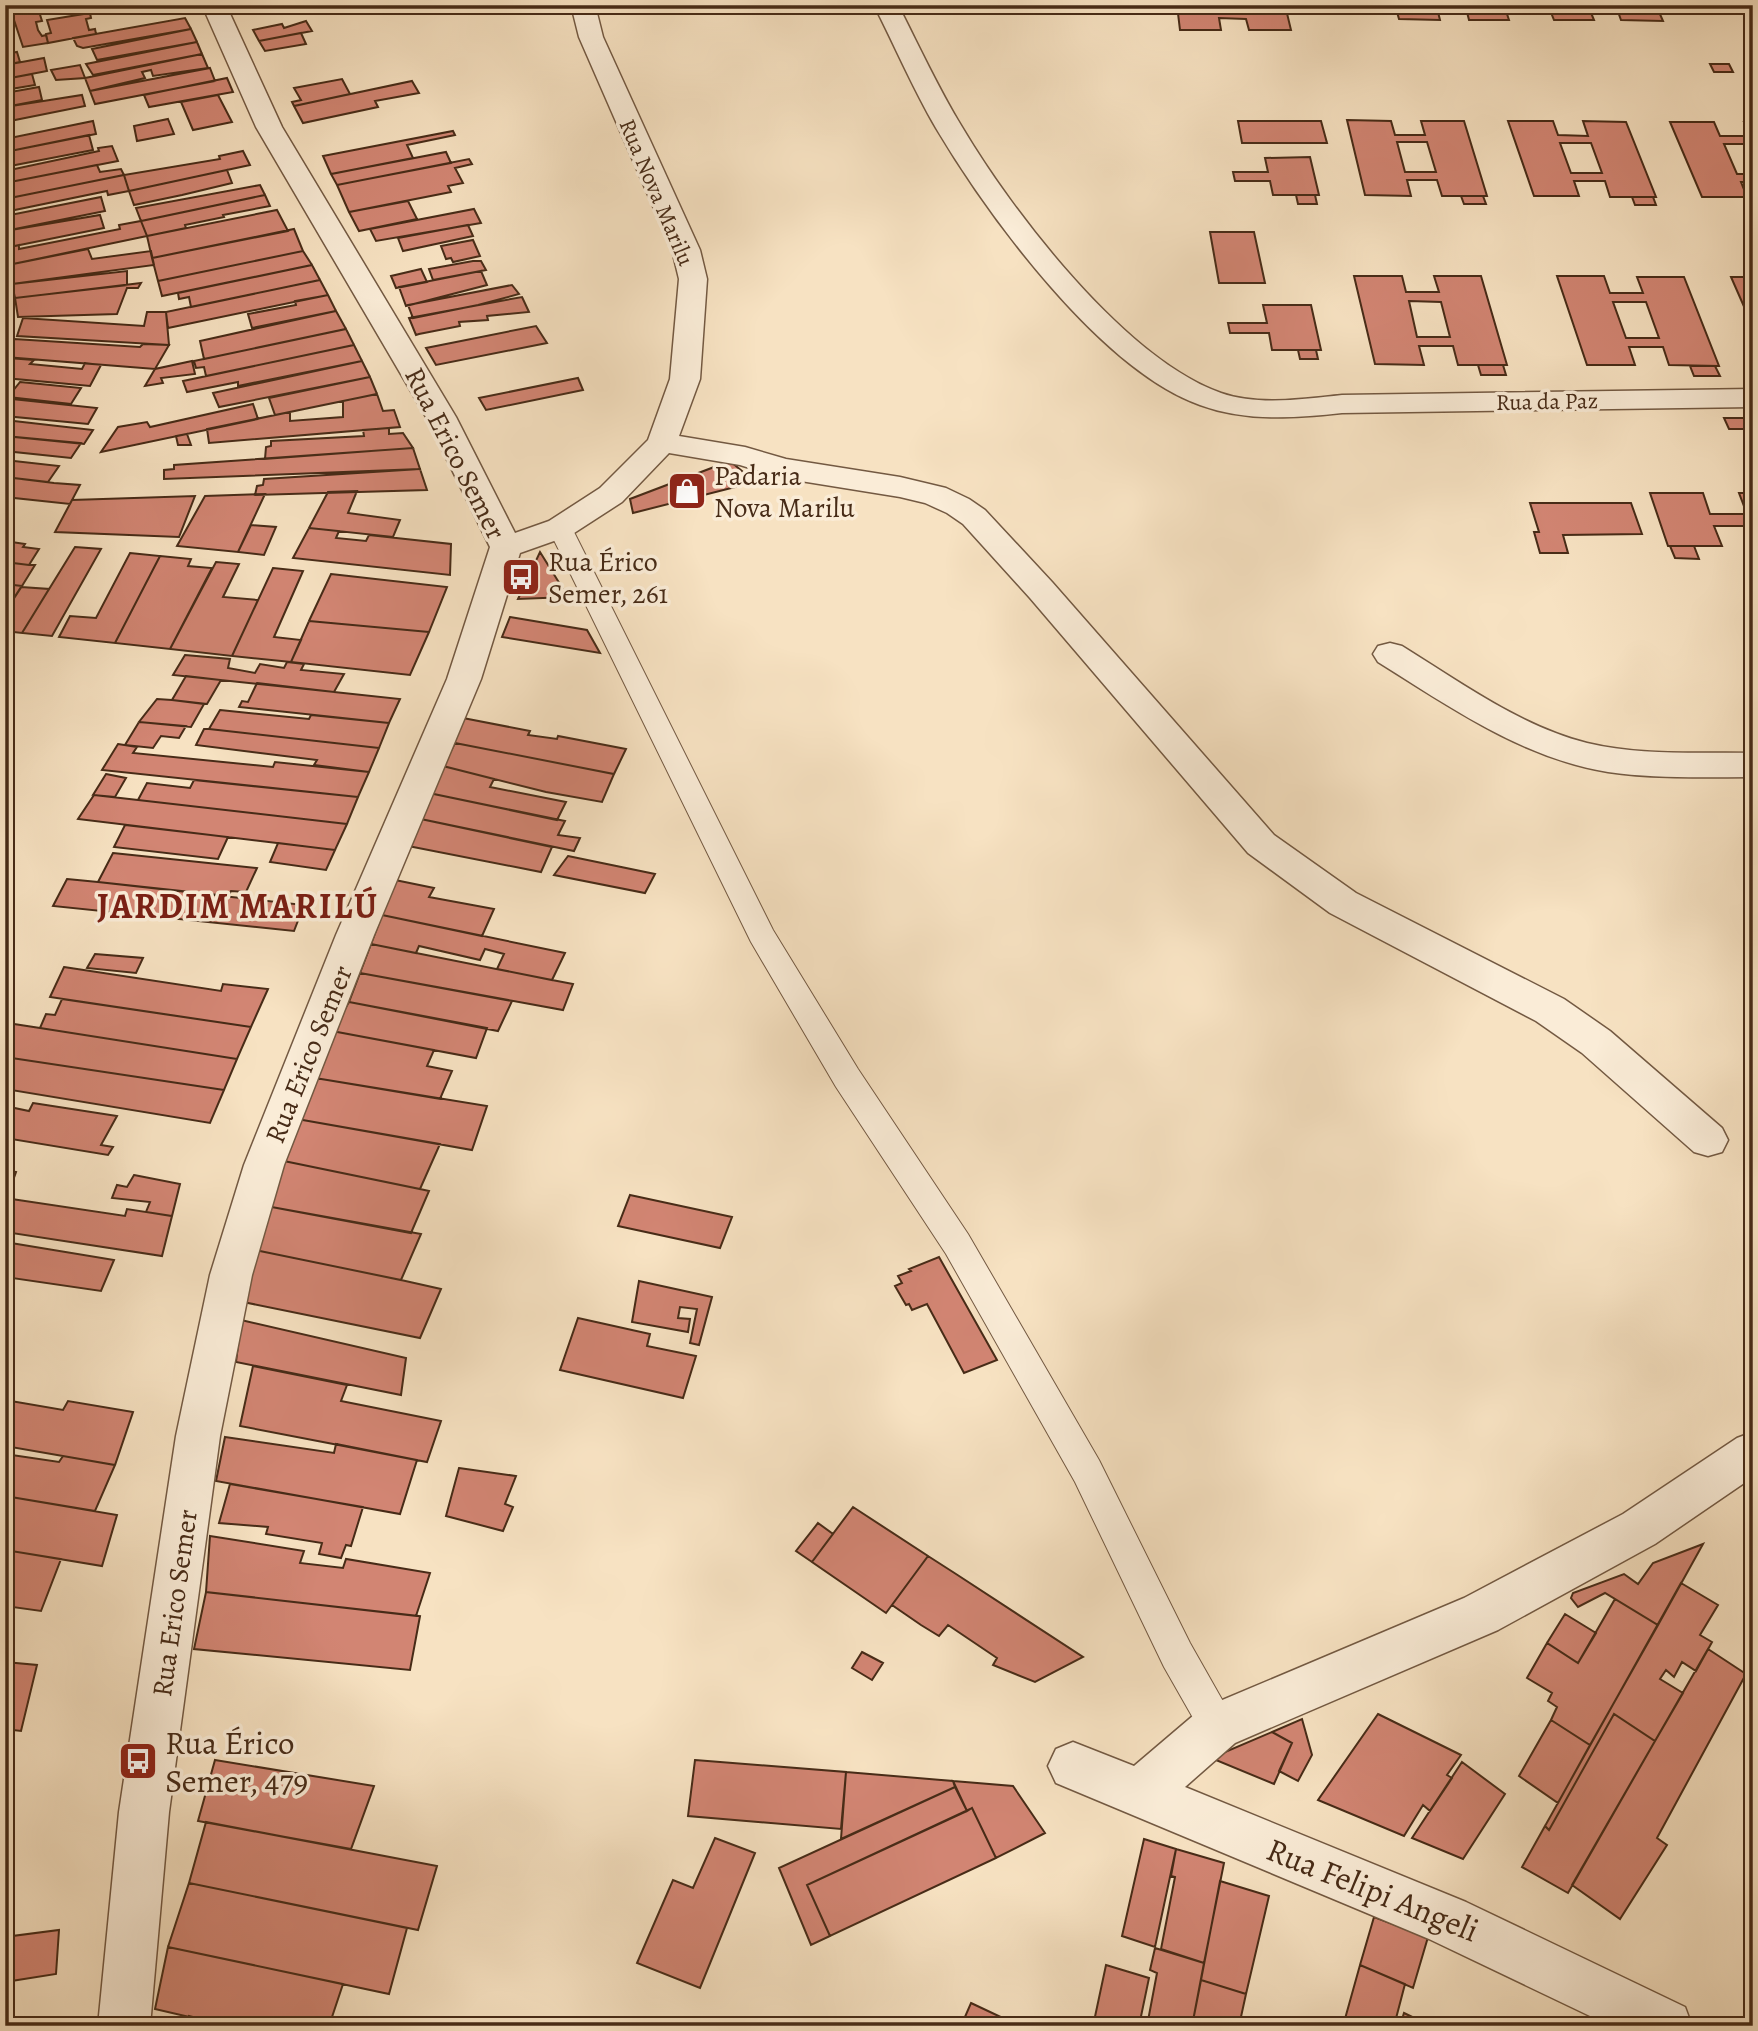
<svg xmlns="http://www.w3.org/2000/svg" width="1758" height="2031" viewBox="0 0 1758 2031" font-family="Alegreya,serif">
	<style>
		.building { fill: #d28573; stroke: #472b17; stroke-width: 2; fill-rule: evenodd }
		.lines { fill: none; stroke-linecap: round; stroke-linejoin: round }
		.service-casing { stroke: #735942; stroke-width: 2 }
		.minor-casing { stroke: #735942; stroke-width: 3 }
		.service { fill: #faecd7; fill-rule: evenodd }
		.minor { fill: #faecd7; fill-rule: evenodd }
		.labels { text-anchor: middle; stroke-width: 7; stroke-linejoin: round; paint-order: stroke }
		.far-street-label { font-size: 23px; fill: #472b17; stroke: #faecd7 }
		.street-label { font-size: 28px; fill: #472b17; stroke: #faecd7 }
		.poi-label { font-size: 28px; fill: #472b17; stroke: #faecd7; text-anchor: start }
		.near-poi-label { font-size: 33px; fill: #472b17; stroke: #faecd7; text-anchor: start }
		.near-street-label { font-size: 33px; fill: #472b17; stroke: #faecd7 }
		.district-label { font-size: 35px; font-weight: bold; letter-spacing: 2px; fill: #7a1f14; stroke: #faecd7 }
	</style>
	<rect width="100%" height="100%" fill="#f7e2c2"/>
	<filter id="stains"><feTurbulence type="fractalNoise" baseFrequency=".00286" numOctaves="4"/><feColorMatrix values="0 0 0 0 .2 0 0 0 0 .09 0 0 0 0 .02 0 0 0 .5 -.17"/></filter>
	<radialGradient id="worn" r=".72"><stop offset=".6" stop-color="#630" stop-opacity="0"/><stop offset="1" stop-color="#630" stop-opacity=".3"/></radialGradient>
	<path class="building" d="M9 5H37L42 21 36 22 38 30 42 36 46 35 48 43 23 47Z
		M1177 5H1217L1218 11H1245L1244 5H1285L1291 30H1249L1246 19 1219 18 1221 30H1180Z
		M1395 5H1504L1509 20H1469L1466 8H1437L1440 20 1399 19Z
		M1548 5H1656L1663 21 1621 20 1617 9 1589 8 1594 20H1554Z
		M90 13 91 18 86 19 89 30 95 29 96 34 48 43 46 34 51 33 47 20Z
		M185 18 191 29 83 48 77 46 73 38Z
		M306 21 312 31 259 41 253 30 282 24 284 28Z
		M191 29 197 42 97 60 92 49Z
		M301 33 306 44 265 51 259 41Z
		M197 42 202 54 93 75 86 64Z
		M17 52 20 62 5 65V54Z
		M202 54 208 68 153 76 151 70 142 72 145 78 90 91 85 78Z
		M44 58 47 71 5 79V65Z
		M1710 64H1729L1733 72H1714Z
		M80 65 85 78 56 80 51 70Z
		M210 68 215 81 95 104 90 91Z
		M32 74 35 85 5 90V79Z
		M227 78 233 92 149 107 144 95Z
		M342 79 350 94 294 106 292 102 301 100 294 88Z
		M412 81 419 93 375 101 378 107 303 123 294 106Z
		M39 87 42 100 5 107V93Z
		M82 95 85 106 5 122V107Z
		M218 95 232 122 193 130 181 102Z
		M168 119 174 134 137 141 134 126Z
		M1347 120 1391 121 1395 135H1425L1421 121H1464L1487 196H1442L1437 180H1407L1411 196 1365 195ZM1397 142H1427L1436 172H1405Z
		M93 121 96 134 5 152V139Z
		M1238 121H1321L1327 143H1242Z
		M1508 121H1553L1558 135 1588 136 1583 121 1626 122 1656 197H1610L1605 181H1574L1579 196H1534ZM1560 143H1591L1602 173H1571Z
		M1670 122H1714L1720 136H1750L1744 122H1753V144H1724L1737 174H1753V182H1741L1747 197H1702Z
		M453 131 455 135 407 145 413 158 331 174 323 156Z
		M89 135 93 150 5 167V152Z
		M112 146 118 161 5 183V171L99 151 98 148Z
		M243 151 250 165 129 191 124 175 220 159 219 156Z
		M446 152 451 163 337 185 331 174Z
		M1310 157 1319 195H1273L1270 181H1235L1233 172H1268L1265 158Z
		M469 159 472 164 455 168 463 183 448 186 451 192 349 212 337 185Z
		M97 165 100 172 121 169 124 175 5 199V183Z
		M227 170 232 183 182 195 134 205 129 191Z
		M124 175 129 191 108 195 107 191 5 212V199Z
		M260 185 265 195 141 221 136 208Z
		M265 195 270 206 223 215 224 217 185 225 186 228 147 236 141 221Z
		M1296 195H1315L1317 204H1298Z
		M1461 196H1483L1486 204H1464Z
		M101 197 105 211 5 231V216Z
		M1632 197H1653L1656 205H1635Z
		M408 201 417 219 359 231 349 212Z
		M474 209 481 223 376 241 370 229Z
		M277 210 288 231 152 258 147 236Z
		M100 215 104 228 5 248V231Z
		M141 221 147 236 8 265 5 257V248L19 245V249L120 229 119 225Z
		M468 225 473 236 403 251 398 238Z
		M294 229 303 251 158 281 152 258Z
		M1210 232H1254L1265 283H1219Z
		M473 240 480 256 453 262 451 258 446 259 441 246Z
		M88 249 92 259 151 251 154 265 12 284 8 265Z
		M303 251 312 265 162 296 158 281Z
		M473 261H481L486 270 433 280 429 269Z
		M312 265 320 280 191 307 189 297 179 299 178 293Z
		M421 269 427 282 396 288 391 276Z
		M127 271V285L15 298 12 284Z
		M481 271 487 285 406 306 399 287Z
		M1354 276H1402L1406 292H1439L1434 276H1481L1507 365H1458L1453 346H1419L1424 365 1375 364ZM1409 301 1441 302 1450 337H1417Z
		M1557 276H1604L1610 293H1643L1637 277H1684L1719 366 1669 365 1663 347H1629L1635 365H1587ZM1613 302H1646L1659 338H1626Z
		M1731 277H1753V327Z
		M320 280 328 295 168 328 166 312Z
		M141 283 138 288H127L117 314 18 317 15 298Z
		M512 285 519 294 478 305 413 318 408 305Z
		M328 295 336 311 252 328 248 314 296 305 295 301Z
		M522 297 529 312 487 316 488 320 459 322 460 326 419 334 416 335 409 318Z
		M1263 305H1311L1321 350H1272L1269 333H1230L1228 323H1267Z
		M336 311 346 329 204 359 200 341Z
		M147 312H166L169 345 17 336 23 318 144 326Z
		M536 326 547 343 436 365 426 348Z
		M346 329 354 345 206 376 204 367 196 368 194 361Z
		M14 339 140 347 143 344 169 345 155 369 5 357Z
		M354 345 362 361 238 386V382L187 392 183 381Z
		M1298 350H1316L1318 359H1300Z
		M8 358 34 360 30 364 82 369 85 363 101 365 90 386 5 378Z
		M192 361 195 374 161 378 163 383 145 386 155 369Z
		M362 361 370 377 219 407 213 393Z
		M1478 365H1503L1506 375H1481Z
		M1690 366H1715L1720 376H1694Z
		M370 377 377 394 275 415 269 398Z
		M578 378 583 390 486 410 479 398Z
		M20 382 81 388 71 404 8 397Z
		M377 394 383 411 394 410 400 427 209 443 207 429 290 412V421L343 417V401Z
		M5 397 12 399 97 408 88 424 5 416Z
		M253 404 258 419 101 452 118 427 147 422 150 427Z
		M1724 418H1749L1753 429H1729Z
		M5 420 93 430 84 444 5 436Z
		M389 428V434L403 433 413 448 265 459 266 447 271 446V441L364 436 363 430Z
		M187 434 191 445H178L176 436Z
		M5 436 81 443 71 458 5 451Z
		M413 448 420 469 164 479V470L174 469V465Z
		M5 460 59 466 48 482 5 477Z
		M730 461 755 482 633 513 630 499Z
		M420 469 427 490 255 495 257 486 263 485 264 479Z
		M5 477 54 483 80 485 70 504 5 497Z
		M357 491 348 513 400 520 393 537 309 528 328 492Z
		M1650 493H1703L1710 514H1747L1739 493H1753V531L1751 526H1714L1722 546H1668Z
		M265 494 238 552 177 546 205 496Z
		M195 496 179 537 55 532 72 500Z
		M1530 503H1631L1642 534 1563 535 1568 553H1540L1534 532H1539Z
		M251 525 276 527 264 555 238 552Z
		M309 528 339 531 336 538 366 541 369 535 451 544 450 575 293 558Z
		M5 541 25 544 23 547 39 549 29 565 5 562Z
		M1670 546H1694L1699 559 1675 558Z
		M75 547 101 549 52 636 22 633Z
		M540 552 568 597 518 599Z
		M130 553 160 556 115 643 59 637 70 616 96 618Z
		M160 556 191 559 188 566 212 568 170 649 115 643Z
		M5 562 29 565H35L22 586 5 584Z
		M216 562 239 564 223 597 258 600 232 656 170 649Z
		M273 568 303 571 274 637 301 640 291 662 232 656Z
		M331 574 447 587 429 632 309 621Z
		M5 584 22 586 7 609H5Z
		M21 587 49 589 22 633 5 631V612Z
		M510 617 587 630 600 653 502 637Z
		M309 621 429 632 410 675 291 662Z
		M185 655 230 659 228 668 255 673 260 664 284 668 287 662 304 664 301 670 344 674 334 692 173 675Z
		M186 676 221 680 207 704 172 700Z
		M257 683 334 692 400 699 389 723 239 707 242 701 248 702Z
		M157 699 172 700 204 704 191 727 139 722Z
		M220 710 309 719 311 715 389 723 379 748 209 729Z
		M463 718 530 731 528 735 557 739 558 736 626 749 614 774 450 742Z
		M139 722 186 726 179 738 161 736 153 748 125 745Z
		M204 729H209L379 748 369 772 314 765 317 760 196 745Z
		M455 743 614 774 602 802 546 792 443 766Z
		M118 744 137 747 133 753 273 767 275 762 369 772 358 797 102 770Z
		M443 766 494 779 490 787 566 802 557 820 429 793Z
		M106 774 126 778 115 797 93 795Z
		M194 780 358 797 347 824 138 800 147 783 190 788Z
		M429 793 565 821 558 835 580 838 574 851 416 818Z
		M94 795 138 800 347 824 335 850 78 819Z
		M416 818 552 847 541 872 403 845Z
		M125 825 228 837 218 859 114 847Z
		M278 843 335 850 326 870 270 862Z
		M113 853 257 868 246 892 231 891 228 896 98 882Z
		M568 856 655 874 645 893 554 875Z
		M67 879 98 882 304 905 294 931 53 906Z
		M395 880 434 888 429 897 494 909 482 936 382 915Z
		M382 915 565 953 552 980 497 969 504 954 485 949 480 960 419 946 416 953 371 944Z
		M371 944 552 980 573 984 563 1010 360 973Z
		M95 954 143 958 136 973 87 968Z
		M64 967 221 991 223 984 268 989 251 1027 50 997Z
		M360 973 512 1001 498 1031 349 1002Z
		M62 999 251 1027 237 1059 40 1028 46 1014 55 1015Z
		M349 1002 487 1028 476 1058 332 1031Z
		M14 1024 40 1028 237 1059 224 1090 5 1057V1040Z
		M332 1031 434 1050 427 1066 452 1071 440 1099 315 1078Z
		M5 1057 224 1090 210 1123 5 1089Z
		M315 1078 487 1106 472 1150 297 1119Z
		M33 1103 117 1116 101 1145 113 1147 108 1155 5 1138V1106L29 1111Z
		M297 1119 440 1144 420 1189 279 1160Z
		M279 1160 420 1189 429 1191 411 1233 266 1206Z
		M5 1170 16 1172 10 1189 5 1188Z
		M134 1175 180 1184 172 1216 146 1212 150 1202 112 1198 117 1185 127 1187Z
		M630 1195 732 1217 720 1248 618 1226Z
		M5 1198 125 1216 127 1209 172 1216 162 1256 5 1232Z
		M266 1206 421 1234 401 1280 255 1250Z
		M5 1242 114 1260 101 1291 5 1277Z
		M255 1250 401 1280 441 1289 420 1338 243 1302Z
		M939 1257 997 1360 964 1373 927 1304 912 1310 909 1304 906 1305 895 1286 902 1283 898 1276 911 1271 909 1269Z
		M639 1281 712 1297 699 1345 690 1343 697 1309 680 1307 678 1318 690 1319 688 1332 632 1322Z
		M578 1318 650 1334 647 1346 696 1356 683 1398 560 1370Z
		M241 1320 406 1358 401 1395 236 1362Z
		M253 1366 347 1385 341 1401 441 1421 427 1462 240 1426Z
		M5 1400 63 1410 68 1401 133 1412 115 1465 5 1446Z
		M225 1437 334 1453 336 1444 417 1460 400 1514 216 1481Z
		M5 1454 59 1462 63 1456 115 1465 95 1511 5 1496Z
		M459 1468 516 1476 505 1504 513 1507 503 1531 446 1516Z
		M230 1484 363 1507 351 1546 346 1545 341 1558 319 1554 322 1543 266 1534 268 1527 219 1523Z
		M5 1496 117 1515 102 1566 5 1550Z
		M853 1507 928 1556 886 1613 812 1562Z
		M818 1523 833 1534 812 1562 796 1551Z
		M210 1536 304 1551 300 1563 343 1568 346 1559 430 1573 416 1616 206 1592Z
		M1703 1544 1658 1625 1605 1593 1578 1607 1571 1598 1573 1593 1624 1574 1638 1584 1653 1563Z
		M5 1550 61 1559 41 1611 5 1606Z
		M928 1556 956 1574 1083 1657 1035 1682 993 1665 997 1658 948 1625 939 1636 921 1625 892 1605Z
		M1681 1583 1718 1605 1700 1635 1712 1642 1696 1671 1682 1662 1674 1677 1666 1670 1660 1679 1683 1693 1655 1741 1614 1714 1549 1830 1545 1826Z
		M206 1592 420 1616 410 1670 194 1649Z
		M1615 1599 1658 1625 1590 1745 1551 1720 1557 1707 1548 1701 1552 1693 1527 1678 1547 1643 1578 1663Z
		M1565 1614 1596 1633 1578 1663 1547 1643Z
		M1708 1649 1746 1674 1657 1838 1667 1845 1620 1919 1572 1885Z
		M862 1652 883 1663 872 1680 852 1668Z
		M5 1662 37 1665 21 1731 5 1729Z
		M1378 1714 1461 1755 1447 1775 1452 1778 1430 1811 1423 1805 1404 1836 1318 1800Z
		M1614 1714 1655 1741 1568 1893 1522 1867 1545 1826 1549 1830Z
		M1302 1719 1312 1755 1298 1781 1279 1771 1292 1743 1272 1732Z
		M1551 1720 1590 1745 1558 1803 1519 1776Z
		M1272 1732 1292 1743 1274 1784 1211 1758Z
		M215 1760 374 1786 351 1849 198 1821Z
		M695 1760 846 1772 841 1829 688 1816Z
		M1462 1762 1505 1794 1463 1859 1412 1838Z
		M846 1772 953 1781 955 1787 841 1839Z
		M953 1781 1013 1786 1045 1833 996 1858 972 1808 967 1811Z
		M955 1787 967 1811 807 1885 830 1936 811 1945 779 1868Z
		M972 1808 996 1858 830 1936 807 1885Z
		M206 1822 437 1866 418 1930 189 1883Z
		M715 1838 755 1853 700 1988 637 1963 673 1880 693 1888Z
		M1144 1839 1176 1849 1155 1947 1122 1936Z
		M1176 1849 1224 1863 1204 1963 1161 1949 1175 1877 1171 1876Z
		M11 1862 5 1927V1863Z
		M1220 1881 1269 1896 1246 1994 1201 1980Z
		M189 1883 407 1928 389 1994 168 1947Z
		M1374 1917 1428 1937 1413 1988 1360 1965Z
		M59 1930 56 1974 5 1982V1937Z
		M168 1947 343 1984 329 2026H228L155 2009Z
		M1155 1948 1204 1963 1192 2026H1147L1157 1973 1150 1970Z
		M1106 1965 1149 1978 1139 2026H1093Z
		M1360 1965 1405 1984 1394 2026H1343Z
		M1201 1980 1246 1994 1239 2026H1192Z
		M971 2003 1020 2026H961Z
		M1404 2013 1431 2026H1400Z
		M189 2016 228 2026H188Z"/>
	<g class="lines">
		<g class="service-casing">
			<path id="service" d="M560 520 569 523 572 528 773 930 858 1069 968 1234 1099 1460 1190 1643 1237 1726 1231 1739 1218 1744 1205 1739 1164 1667 1075 1482 946 1254 836 1087 751 942 548 528 551 523Z"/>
		</g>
		<g class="minor-casing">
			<path id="minor" d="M202 5H226L282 127 456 417 515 533 549 521 600 488 648 440 670 379 679 279 672 250 579 37 571 5H595L603 37 700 250 707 279 700 379 679 436 745 447 786 459 900 477 946 488 969 499 985 510 1052 582 1274 835 1356 893 1564 999 1610 1031 1722 1128 1728 1140 1722 1152 1708 1156 1694 1152 1582 1053 1536 1021 1330 913 1248 853 1030 598 963 524 947 513 925 503 900 497 782 478 740 465 669 453 622 502 571 535 520 553 481 679 374 935 284 1165 252 1275 220 1436 169 1812 150 2026H98L119 1812 176 1436 210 1275 244 1165 336 935 447 679 490 547 426 417 256 127Z
				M874 5H898C919 46 938 88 962 127 1013 213 1125 359 1221 393 1258 406 1304 399 1342 395L1753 389V407L1342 413C1295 418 1246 422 1200 405 1101 370 989 217 936 128 913 89 895 46 874 5Z
				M1390 643 1402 646C1460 682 1520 726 1587 743 1641 756 1698 752 1753 753V777C1705 777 1656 779 1608 772 1522 758 1450 707 1378 662L1373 654 1378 646Z
				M1753 1432V1477L1655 1544 1498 1630 1235 1743 1185 1787 1466 1902 1685 2007 1692 2026H1611L1429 1939 1056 1783 1048 1766 1056 1749 1073 1742 1134 1766 1201 1709 1464 1598 1623 1514 1737 1438Z"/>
		</g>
		<use href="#service" class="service"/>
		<use href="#minor" class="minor"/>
	</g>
	<defs>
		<g id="shop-square" transform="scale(2.0125)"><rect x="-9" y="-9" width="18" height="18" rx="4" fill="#8f2418" stroke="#faecd7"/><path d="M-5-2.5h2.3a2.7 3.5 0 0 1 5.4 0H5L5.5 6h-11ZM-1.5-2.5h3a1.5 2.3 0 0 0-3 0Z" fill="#fff"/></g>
		<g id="bus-square" transform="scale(2.0125)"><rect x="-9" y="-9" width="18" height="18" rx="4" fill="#8f2418" stroke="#faecd7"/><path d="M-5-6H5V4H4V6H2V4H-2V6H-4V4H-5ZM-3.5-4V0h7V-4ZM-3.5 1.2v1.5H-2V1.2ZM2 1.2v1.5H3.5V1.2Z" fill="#fff"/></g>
	</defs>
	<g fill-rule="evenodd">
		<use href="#shop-square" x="687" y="491"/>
		<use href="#bus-square" x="521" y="577"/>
		<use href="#bus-square" x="138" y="1761"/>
	</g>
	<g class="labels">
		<g class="far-street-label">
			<text transform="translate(657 192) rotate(67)" y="8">Rua Nova Marilu</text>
			<text transform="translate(1547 401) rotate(-1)" y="8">Rua da Paz</text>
		</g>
		<g class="street-label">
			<text transform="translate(456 453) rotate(63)" y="10">Rua Erico Semer</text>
			<text transform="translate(308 1054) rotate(-68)" y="10">Rua Erico Semer</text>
			<text transform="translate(174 1603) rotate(-82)" y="10">Rua Erico Semer</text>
		</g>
		<g class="poi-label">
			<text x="714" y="485">Padaria<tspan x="714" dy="32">Nova Marilu</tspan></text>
			<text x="548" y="571">Rua Érico<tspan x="548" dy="32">Semer, 261</tspan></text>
		</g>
		<g class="near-poi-label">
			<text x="165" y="1754">Rua Érico<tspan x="165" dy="38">Semer, 479</tspan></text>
		</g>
		<g class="near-street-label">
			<text transform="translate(1373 1889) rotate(22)" y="12">Rua Felipi Angeli</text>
		</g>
		<g class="district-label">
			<text x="238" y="918">JARDIM MARILÚ</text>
		</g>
	</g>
	<rect width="1758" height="2031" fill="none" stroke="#f7e2c2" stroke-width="28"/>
	<rect x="7" y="7" width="1744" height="2017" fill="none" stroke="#472b17" stroke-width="3.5"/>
	<rect x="14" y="14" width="1730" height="2003" fill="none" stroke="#472b17" stroke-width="2"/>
	<rect width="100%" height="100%" filter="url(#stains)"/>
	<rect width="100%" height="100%" fill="url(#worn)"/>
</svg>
